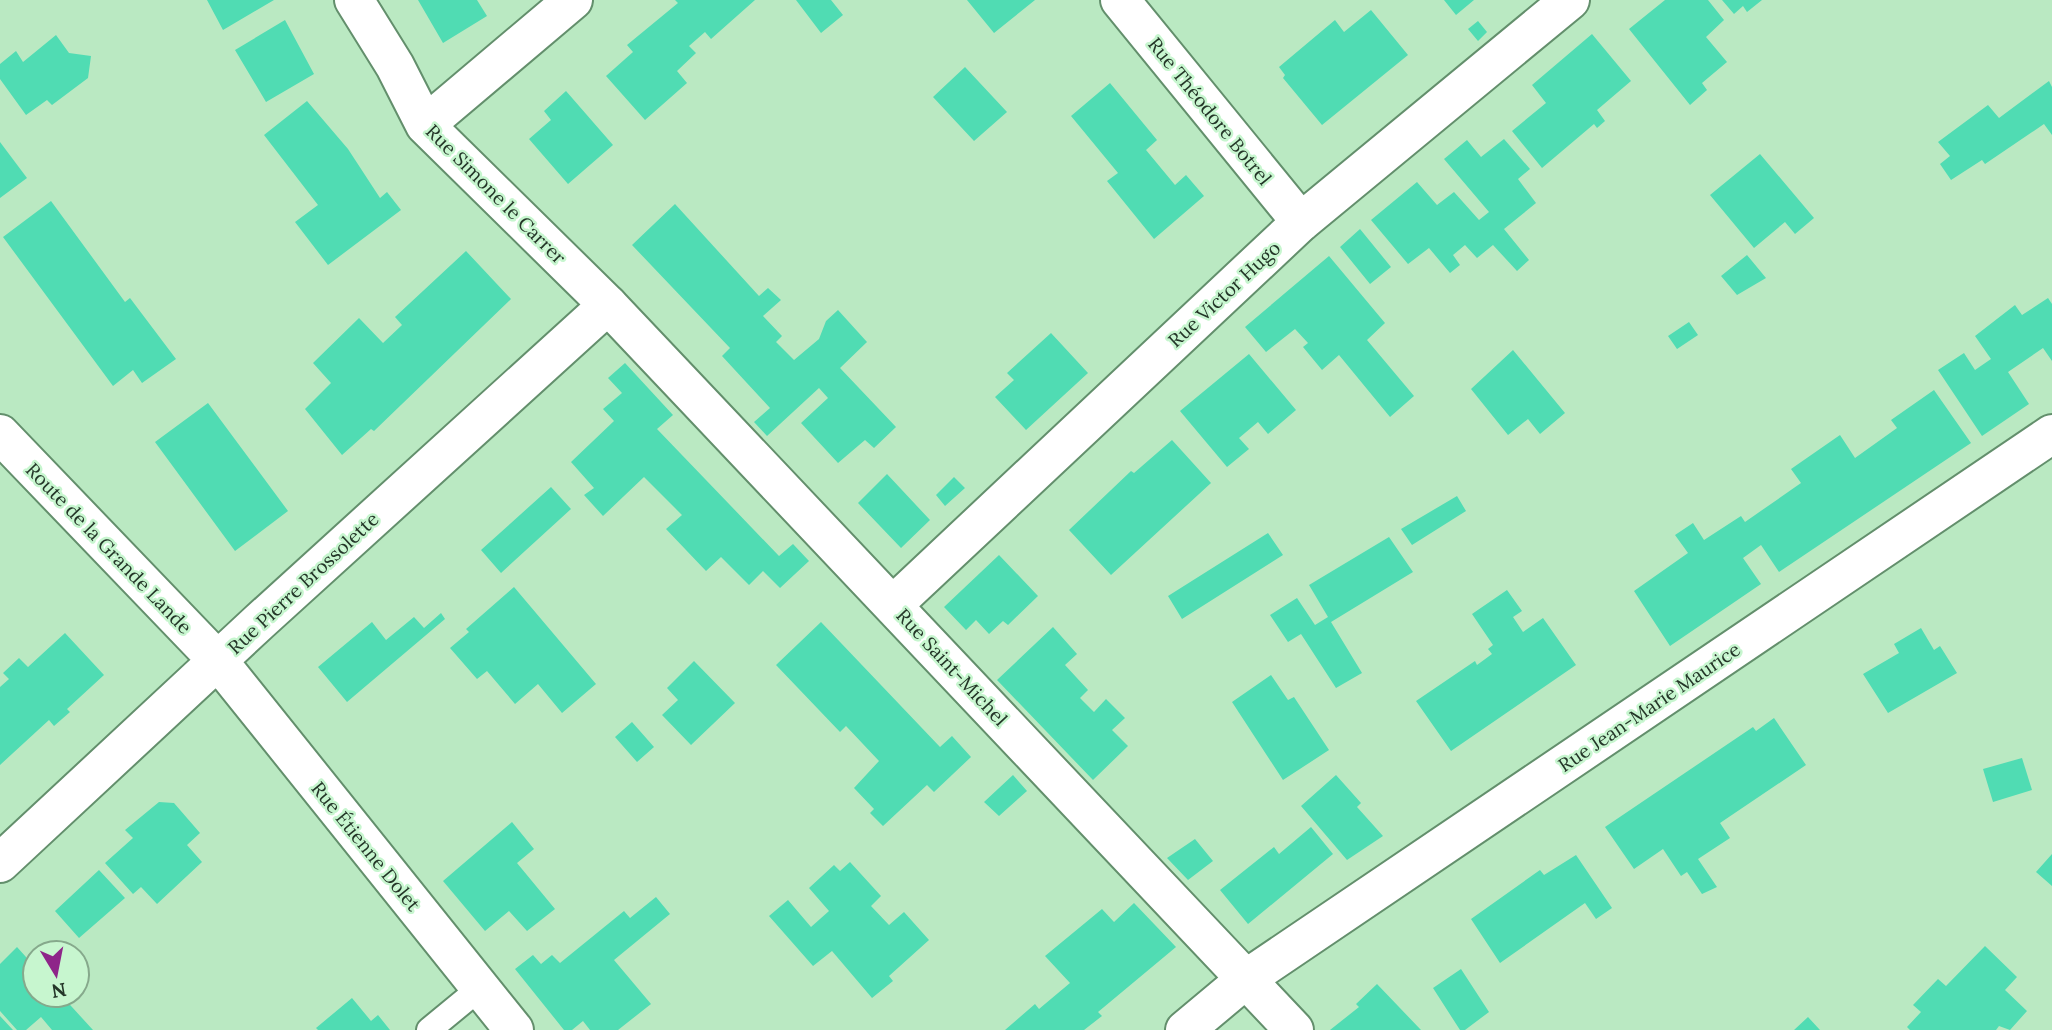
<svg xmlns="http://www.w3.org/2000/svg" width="2052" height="1030" viewBox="0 0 2052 1030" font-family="Lora,serif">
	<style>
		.building { fill: #50dcb3 }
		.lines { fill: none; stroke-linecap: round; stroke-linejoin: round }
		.service-casing { stroke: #638f6c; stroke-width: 28 }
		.minor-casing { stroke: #638f6c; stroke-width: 42 }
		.tertiary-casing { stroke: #638f6c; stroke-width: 42 }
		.service { stroke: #fff; stroke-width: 24 }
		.minor { stroke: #fff; stroke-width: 38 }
		.tertiary { stroke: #fff; stroke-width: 38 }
		.labels { text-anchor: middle; stroke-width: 5; stroke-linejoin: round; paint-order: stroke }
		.street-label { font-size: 19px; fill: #243628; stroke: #c7f6cf }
	</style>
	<rect width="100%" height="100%" fill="#bae9c2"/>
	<path class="building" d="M207 0H274L223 30Z
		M418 0H477L487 16 443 43Z
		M675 0H755L711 39 705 32 689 46 696 53 677 71 687 83 645 120 606 76 633 52 627 45 678 3Z
		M796 0H831L843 15 821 33Z
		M967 0H1035L994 33Z
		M1444 0H1474L1456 15Z
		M1665 0H1708L1724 20 1706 37 1727 62 1702 83 1707 90 1690 105 1629 29Z
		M1722 0H1762L1747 12 1743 6 1734 14Z
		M1371 10 1408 55 1322 125 1283 78 1285 75 1279 67 1335 20 1344 32Z
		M285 20 314 74 266 102 235 50Z
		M1478 21 1487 32 1478 41 1468 29Z
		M1592 34 1631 81 1597 110 1605 121 1597 128 1594 124 1542 168 1512 131 1546 103 1532 85Z
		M56 35 69 53 91 56 88 78 52 105 47 100 26 115 0 79V64L16 51 23 62Z
		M965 67 1007 112 974 141 933 97Z
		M2049 81 2052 87V135L2044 124 1985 164 1982 160 1951 180 1940 164 1950 156 1938 142 1988 105 1999 118Z
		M1110 83 1157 140 1146 150 1175 185 1186 175 1204 196 1154 239 1107 181 1118 173 1071 116Z
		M566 91 613 145 568 184 529 139 551 120 544 111Z
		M307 101 348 149 380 198 387 192 401 210 328 265 295 222 318 205 264 135Z
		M1504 139 1530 169 1518 179 1536 203 1504 229 1529 260 1517 271 1493 245 1477 258 1465 245 1453 255 1460 265 1450 273 1429 248 1408 264 1371 220 1417 182 1437 205 1454 192 1479 220 1489 212 1444 159 1467 140 1481 157Z
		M0 142 27 178 0 198Z
		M1760 154 1814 218 1795 234 1785 222 1754 248 1710 195Z
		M51 201 125 302 130 298 176 359 142 383 133 370 113 386 3 237Z
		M675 204 759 296 768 288 781 300 763 316 782 336 776 342 794 360 819 339 826 321 838 310 867 342 840 368 896 427 874 448 865 440 838 463 801 423 828 398 819 388 767 436 754 422 770 408 722 356 730 348 632 245Z
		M1360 229 1391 267 1370 284 1340 247Z
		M466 251 511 299 374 431 371 429 342 455 305 409 331 383 313 363 359 318 383 343 402 325 395 317Z
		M1747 255 1766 278 1737 295 1721 276Z
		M1329 256 1385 323 1367 340 1414 396 1390 417 1339 355 1322 370 1303 347 1308 343 1295 329 1266 352 1245 327Z
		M2048 298 2052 304V361L2043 348 2008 372 2029 404 1982 436 1938 370 1964 353 1975 370 1991 359 1975 336 2015 305 2022 315Z
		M1689 322 1698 335 1677 349 1668 336Z
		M1051 333 1088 373 1026 430 995 397 1014 380 1007 373Z
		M1513 350 1565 413 1540 434 1528 419 1508 435 1471 389Z
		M1249 354 1296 410 1268 434 1258 422 1239 438 1249 449 1227 467 1180 411Z
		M625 363 673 415 657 429 779 556 793 544 809 561 780 588 763 571 749 585 721 557 706 571 666 529 682 515 644 477 603 516 584 495 594 488 571 462 614 421 603 409 622 393 608 378Z
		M1934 390 1971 443 1779 572 1761 545 1743 558 1761 584 1670 646 1634 591 1688 553 1675 535 1693 523 1704 540 1741 516 1745 522 1801 483 1791 469 1840 435 1855 458 1897 428 1891 420Z
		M208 403 288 511 235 551 155 442Z
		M1172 440 1211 483 1111 575 1069 530 1131 471 1134 473Z
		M887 474 930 520 901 548 858 503Z
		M954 477 965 488 945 506 936 495Z
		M551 487 571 509 501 573 481 550Z
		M1457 496 1466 511 1412 545 1401 529Z
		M1268 533 1283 555 1182 619 1168 596Z
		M1389 537 1413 572 1331 622 1362 673 1336 688 1301 634 1288 642 1270 615 1297 598 1315 625 1328 617 1309 585Z
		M999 555 1038 596 1008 625 1003 621 989 634 976 620 966 630 944 607Z
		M514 587 596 684 562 713 538 684 515 704 487 671 477 679 450 648 469 632 466 629Z
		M1507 590 1522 611 1513 617 1523 632 1543 618 1576 665 1451 751 1416 701 1475 661 1477 665 1492 654 1488 649 1493 645 1472 614Z
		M441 613 445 619 347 702 318 667 372 622 386 640 414 617 424 628Z
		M821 622 940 747 952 736 971 757 934 792 927 785 883 826 870 813 874 809 854 788 879 761 846 726 840 732 776 665Z
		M1053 627 1077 654 1065 665 1088 690 1080 698 1094 712 1106 699 1125 718 1112 730 1128 746 1093 780 997 680Z
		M1921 628 1934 650 1940 646 1957 673 1888 713 1863 674 1899 653 1894 644Z
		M65 633 104 675 67 709 70 712 54 726 49 720 0 765V687L9 679 3 673 19 658 28 667Z
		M694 661 735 703 691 745 662 715 678 700 667 688Z
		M1271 675 1288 700 1294 697 1329 750 1283 780 1232 702Z
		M1774 718 1806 765 1720 823 1730 838 1698 859 1717 887 1702 894 1687 872 1681 876 1663 849 1634 869 1605 827 1753 727 1756 731Z
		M632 722 654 747 637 762 615 737Z
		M2022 758 2032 790 1993 802 1983 769Z
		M1013 775 1027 791 999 816 984 802Z
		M1336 775 1361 803 1357 807 1383 836 1347 860 1301 806Z
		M159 802 174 803 200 833 187 845 202 862 157 904 141 887 133 894 105 863 133 838 125 830Z
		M512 822 534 849 517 863 555 909 527 931 509 911 485 931 443 881Z
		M1311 827 1333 854 1248 924 1220 890 1274 847 1279 854Z
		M1195 839 1213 861 1188 880 1167 858Z
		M2052 854V886L2036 872Z
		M1576 855 1612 908 1596 919 1585 903 1500 963 1471 919 1540 870 1544 875Z
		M850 862 881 896 871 906 889 925 904 912 929 940 889 976 893 981 872 998 832 951 813 966 769 916 788 900 811 927 829 911 809 888 834 865 840 871Z
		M99 870 125 898 79 938 55 911Z
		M656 897 670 914 614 960 651 1004 618 1030H590L583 1021 572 1030H564L515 969 533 955 541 964 552 955 560 963 624 911 630 918Z
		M1134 903 1176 947 1098 1012 1102 1016 1084 1030H1005L1035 1004 1039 1009 1070 983 1045 956 1102 909 1114 922Z
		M1985 946 2017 977 2005 990 2027 1011 2010 1030 1999 1026 1996 1030H1910L1907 1027 1921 1012 1913 1005 1938 979 1946 986Z
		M17 947 35 967V995H61L93 1030H52L41 1017 26 1030H17L0 1011V964Z
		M1461 969 1489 1012 1465 1030H1460L1433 988Z
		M1377 984 1421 1030H1330L1359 1007 1356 1004Z
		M352 998 371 1021 378 1015 390 1030H318L316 1028Z
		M0 1016 13 1030H0Z
		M1808 1017 1820 1030H1794Z"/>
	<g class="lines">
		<g class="service-casing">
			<path id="service" d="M429 1030 480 988"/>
		</g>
		<g class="minor-casing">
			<path id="minor" d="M354 0 395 66 425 125 608 305
				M1120 0 1301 222
				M425 125 573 0
				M1185 1030 1246 979"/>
		</g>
		<g class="tertiary-casing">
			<path id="tertiary" d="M0 434 219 662 514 1030
				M893 605 1301 222 1570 0
				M0 863 259 622 608 305 1294 1030
				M1246 979 2052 434"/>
		</g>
		<use href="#service" class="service"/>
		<use href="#minor" class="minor"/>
		<use href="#tertiary" class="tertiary"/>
	</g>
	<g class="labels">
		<g class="street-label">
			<text transform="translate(1210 111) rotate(51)" y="7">Rue Théodore Botrel</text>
			<text transform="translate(496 194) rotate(45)" y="7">Rue Simone le Carrer</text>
			<text transform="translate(1224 294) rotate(-43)" y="7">Rue Victor Hugo</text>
			<text transform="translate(109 548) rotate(46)" y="7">Route de la Grande Lande</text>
			<text transform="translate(303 583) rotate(-43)" y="7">Rue Pierre Brossolette</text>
			<text transform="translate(952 667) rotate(47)" y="7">Rue Saint-Michel</text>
			<text transform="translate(1649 707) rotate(-34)" y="7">Rue Jean-Marie Maurice</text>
			<text transform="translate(366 846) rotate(51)" y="7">Rue Étienne Dolet</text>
		</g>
	</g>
	<g transform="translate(56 974) rotate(170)"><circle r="33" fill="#c7f6cf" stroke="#86a98c" stroke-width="2"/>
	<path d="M0-5L12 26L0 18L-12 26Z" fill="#8e2589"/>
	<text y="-10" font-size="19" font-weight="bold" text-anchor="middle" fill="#243628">N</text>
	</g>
</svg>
